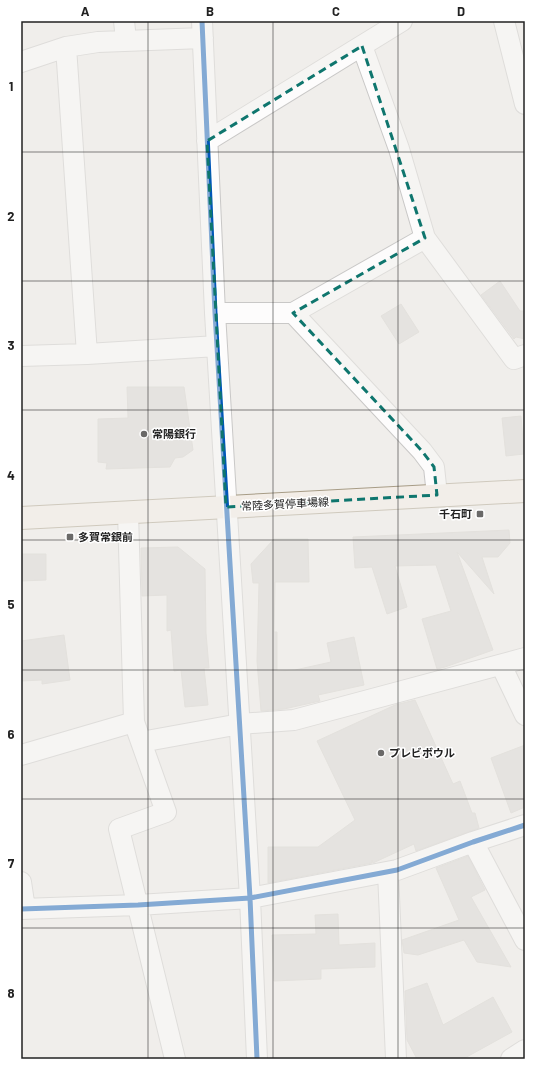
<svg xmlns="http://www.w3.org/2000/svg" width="546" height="1080" viewBox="0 0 546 1080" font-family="Barlow,'Noto Sans JP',sans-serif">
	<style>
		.building { fill: #d7d4d2; stroke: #d3d0cc }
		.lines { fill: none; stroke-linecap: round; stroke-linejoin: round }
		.minor-casing { stroke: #c9c8c7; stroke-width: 22 }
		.major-casing { stroke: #a79c86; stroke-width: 24 }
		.minor { stroke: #fdfcfc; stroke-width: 20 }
		.major { stroke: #f3ede7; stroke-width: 22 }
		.cycleway-casing { stroke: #fff; stroke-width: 8 }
		.cycleway { stroke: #0057b8; stroke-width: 5 }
		.marked { fill: none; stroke: #0f766e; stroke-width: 3; stroke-dasharray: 8 5; stroke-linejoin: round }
		.grid { fill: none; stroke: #222; stroke-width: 1; stroke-opacity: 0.55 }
		.poi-dot { fill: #6a6968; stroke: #fff; stroke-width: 1.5 }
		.labels { text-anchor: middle; stroke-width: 3; stroke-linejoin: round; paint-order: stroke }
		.poi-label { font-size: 11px; font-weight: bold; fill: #222; stroke: #fff; text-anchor: start }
		.street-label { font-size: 11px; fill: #222; stroke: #fff }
		.neatline { fill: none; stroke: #222; stroke-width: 1.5 }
		.grid-label { font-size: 13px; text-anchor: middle; font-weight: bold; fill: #222 }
	</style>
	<rect width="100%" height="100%" fill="#f0eeeb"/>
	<path class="building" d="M500 281 520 311H525V339L516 337 514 339 481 295Z
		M401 304 419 332 399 344 381 316Z
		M127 387H184L193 450 183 457 175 458 170 467 106 469 107 463 98 462V419L128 418Z
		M521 416 524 454 506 456 502 418Z
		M509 530 510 543 498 557H482L494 594 457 552 493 650 445 667 437 669 422 619 451 611 436 565 395 566 407 607 387 614 372 567 355 568 353 537Z
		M274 539H308L309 582H275L274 632H277V671L295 670 331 662 327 643 354 637 364 685 318 695 320 701 284 709 261 711 257 661 259 583H253L251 564Z
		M178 547 205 569 206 633 209 668H204L208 705 185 707 181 670 174 671 171 630 167 631V595L142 596 141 548Z
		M21 554H46V580L21 581Z
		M64 635 70 680 42 684V680L21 681V641Z
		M415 700 453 784 460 781 472 813H475L479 828 416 851 414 844 373 863 372 860V863L268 883V847H318L355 820 317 741 395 705Z
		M525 745V807L511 813 491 758Z
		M468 856 485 890 471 897 511 967 477 962 464 940 418 955 404 953 402 940 459 920 436 868Z
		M338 914 339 945 375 943V967L321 969V979L274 981 272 935 316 934 315 915Z
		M427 983 443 1025 493 997 512 1032 463 1059H417L407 1040 405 991Z"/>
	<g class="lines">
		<g class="minor-casing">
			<path id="minor" d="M124 21 126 40
				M202 21 215 313 250 898 257 1059
				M504 21 525 104
				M362 46 399 149 425 238 514 359 525 355
				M66 47 87 354
				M21 62 66 47 98 42 203 38
				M207 141 402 21
				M215 313H293L422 451 434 467 437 495
				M293 313 425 238
				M21 356 87 354 217 346
				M128 512 134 722
				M501 665 525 715
				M141 742 240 724 294 720 525 658
				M21 755 134 722 166 812 119 829 175 1059
				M473 842 525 940
				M388 872 396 1059
				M21 882 25 909
				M21 909 138 905 250 898 397 870 473 842 525 825
				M511 1059 525 1050"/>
		</g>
		<g class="major-casing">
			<path id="major" d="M21 518 525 491"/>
		</g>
		<use href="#minor" class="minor"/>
		<use href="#major" class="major"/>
		<g class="cycleway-casing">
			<path id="cycleway" d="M202 21 215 313 250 898 257 1059
				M21 909 138 905 250 898 397 870 473 842 525 825"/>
		</g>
		<use href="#cycleway" class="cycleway"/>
	</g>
	<path d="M0 0H546V1080H0ZM362 46 425 238 293 313 422 451 434 467 437 495 226 507 207 141Z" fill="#f0eeeb" fill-opacity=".55" fill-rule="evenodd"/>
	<path class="marked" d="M362 46 425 238 293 313 422 451 434 467 437 495 226 507 207 141Z"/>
	<path class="grid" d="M148 21V1059M273 21V1059M398 21V1059M21 152H525M21 281H525M21 410H525M21 540H525M21 670H525M21 799H525M21 928H525"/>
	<g class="poi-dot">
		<circle cx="144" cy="434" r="4"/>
		<rect x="476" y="510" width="8" height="8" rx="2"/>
		<rect x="66" y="533" width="8" height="8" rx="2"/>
		<circle cx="381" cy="753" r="4"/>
	</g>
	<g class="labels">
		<g class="poi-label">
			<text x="152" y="438">常陽銀行</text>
			<text x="472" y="518" text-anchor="end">千石町</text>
			<text x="78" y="541">多賀常銀前</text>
			<text x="389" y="757">プレビボウル</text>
		</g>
		<g class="street-label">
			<text transform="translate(285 504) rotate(-3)" y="4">常陸多賀停車場線</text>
		</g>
	</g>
	<rect width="546" height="1080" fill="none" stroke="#ffffff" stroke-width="44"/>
	<rect x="22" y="22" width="502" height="1036" class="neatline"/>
	<g class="grid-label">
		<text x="85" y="16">A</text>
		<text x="210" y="16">B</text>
		<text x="336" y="16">C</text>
		<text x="461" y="16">D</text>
		<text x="11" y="91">1</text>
		<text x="11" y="221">2</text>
		<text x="11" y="350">3</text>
		<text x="11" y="480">4</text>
		<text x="11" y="609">5</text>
		<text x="11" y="739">6</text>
		<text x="11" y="868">7</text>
		<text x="11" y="998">8</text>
	</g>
</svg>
